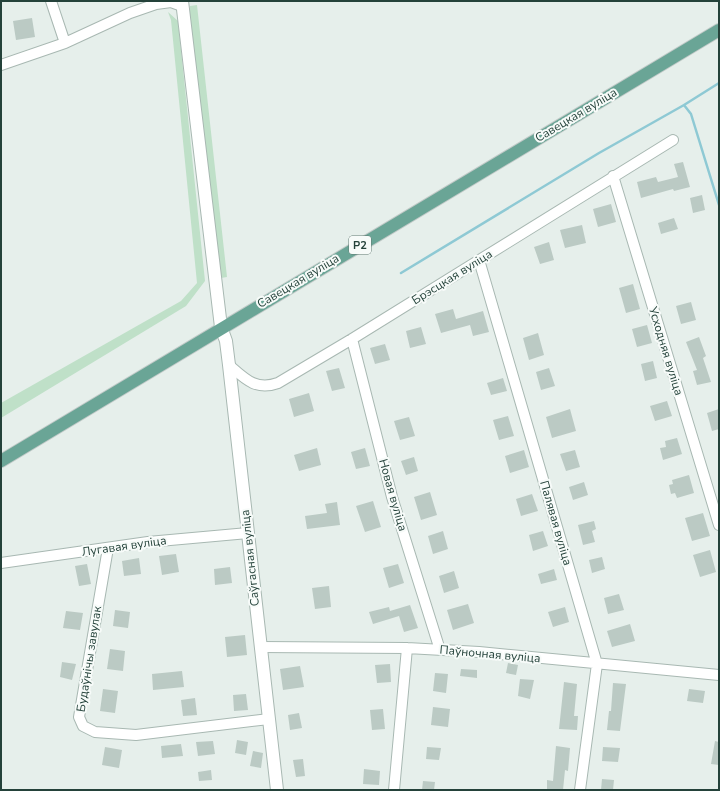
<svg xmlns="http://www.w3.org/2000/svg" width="720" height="791" viewBox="0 0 720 791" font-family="'Nunito Sans',sans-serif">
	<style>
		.green { fill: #bfe0c8 }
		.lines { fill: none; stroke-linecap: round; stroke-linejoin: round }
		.stream { stroke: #8ec9d4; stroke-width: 2.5 }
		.building { fill: #bbcac4 }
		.minor-casing { stroke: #a8b8b2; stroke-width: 12 }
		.tertiary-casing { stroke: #a8b8b2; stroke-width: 14 }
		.primary-casing { stroke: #c2cac8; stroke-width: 14 }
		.minor { stroke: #fff; stroke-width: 10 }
		.tertiary { stroke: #fff; stroke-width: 12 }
		.primary { stroke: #6aa596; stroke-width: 12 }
		.labels { text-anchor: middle; stroke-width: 4; stroke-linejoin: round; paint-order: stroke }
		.shield { fill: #f7fbf9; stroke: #637a73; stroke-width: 1 }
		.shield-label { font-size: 11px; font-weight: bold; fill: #24423a }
		.street-label { font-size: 12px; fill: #24423a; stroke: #f7fbf9 }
	</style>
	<rect width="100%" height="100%" fill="#e6efeb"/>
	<path class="green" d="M197 5 227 277 221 278 189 32 190 6Z
		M168 12 178 21 205 281 186 306 1 418V403L181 301 197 283 171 20Z"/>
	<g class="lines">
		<path class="stream" d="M684 105 719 83
			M401 273 599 153 684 105 691 114 719 205"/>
	</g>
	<path class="building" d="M32 18 35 37 16 40 13 21Z
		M683 162 690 187 674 191 673 189 641 198 637 182 656 177 658 182 678 177 674 164Z
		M702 195 705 210 693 213 690 198Z
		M611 204 616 222 598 227 593 209Z
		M674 218 678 229 661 234 658 223Z
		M582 225 586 243 565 248 560 230Z
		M549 242 554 260 540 264 534 247Z
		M633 284 640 309 626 313 619 288Z
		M691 302 696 320 681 324 676 306Z
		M453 309 456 319 483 311 489 332 473 336 470 325 441 333 435 314Z
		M647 325 652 343 637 347 632 329Z
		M421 327 426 344 410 348 406 331Z
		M538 333 544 355 529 360 523 338Z
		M699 337 706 356 703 358 711 382 697 385 693 371 697 370 686 342Z
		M385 344 390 360 375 364 370 348Z
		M653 361 657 378 645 381 641 364Z
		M339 368 345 388 332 391 326 371Z
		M549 368 555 386 541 390 536 372Z
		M503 378 507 391 491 395 487 383Z
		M309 393 314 411 294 417 289 399Z
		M667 401 672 416 655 421 650 406Z
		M570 409 576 431 552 438 546 417Z
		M719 409V429L712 431 707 413Z
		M508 416 514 436 499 440 493 420Z
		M409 417 415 436 400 440 394 421Z
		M677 438 682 454 663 460 660 448 666 447 665 441Z
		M317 448 321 465 299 471 294 455Z
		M365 448 370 466 356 469 351 452Z
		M524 450 529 467 510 473 505 456Z
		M575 450 580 467 566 471 560 454Z
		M414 457 418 471 406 475 401 461Z
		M689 475 694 493 677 498 675 493 671 494 669 485 673 484 672 480Z
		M584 482 588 495 573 500 569 487Z
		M430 492 437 515 421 520 414 497Z
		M532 494 538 511 521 516 516 499Z
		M373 501 381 527 365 532 356 506Z
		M337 502 340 525 307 529 305 516 327 513 325 504Z
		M703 513 710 536 692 541 685 518Z
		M594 521 596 529 592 531 595 542 583 545 578 525Z
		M443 531 448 549 433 554 428 536Z
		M543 531 548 546 533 551 529 535Z
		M710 550 716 572 700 577 693 555Z
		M176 554 179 572 162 575 159 556Z
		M602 557 605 569 592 573 589 560Z
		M139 558 141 574 124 576 122 561Z
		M87 564 91 584 79 586 75 566Z
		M398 564 404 583 389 588 383 568Z
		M230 567 232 583 215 585 214 569Z
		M554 569 557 580 541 584 538 574Z
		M454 571 459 588 444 593 439 576Z
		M329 586 331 607 315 609 312 588Z
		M619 594 624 610 608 614 604 598Z
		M468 604 474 623 453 630 447 610Z
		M410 605 418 628 404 632 399 616 373 624 369 612 389 607 390 611Z
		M565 607 569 622 553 627 548 612Z
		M115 610 130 612 128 628 113 626Z
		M66 611 83 613 80 630 63 628Z
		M630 624 635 641 612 647 607 631Z
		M245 635 247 655 227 657 225 637Z
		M110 649 125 651 123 671 107 669Z
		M62 662 76 664 72 680 60 677Z
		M508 663 518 665 516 675 506 673Z
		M390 664 391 682 377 683 375 665Z
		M300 666 304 687 283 690 280 669Z
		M461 669 477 670V678L460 676Z
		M182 671 184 687 153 690 152 674Z
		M435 673 448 674 446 693 433 691Z
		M520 679 534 680 530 699 518 696Z
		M564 682 577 684 574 716H578L577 730 559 729Z
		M613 683 626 684 620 731 607 730 609 711H611Z
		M103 689 118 691 115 713 100 711Z
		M689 689 705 691 703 703 687 701Z
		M246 694 248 710 234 711 233 695Z
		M195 698 197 715 183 716 181 700Z
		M433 707 450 709 448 727 431 725Z
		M383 709 385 729 372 730 370 710Z
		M299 713 302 728 290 730 288 715Z
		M237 740 248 742 246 755 235 753Z
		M213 741 215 754 198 756 196 742Z
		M715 741 719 742V765L711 764Z
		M181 744 183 756 162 758 161 746Z
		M556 746 570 748 568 771 565 770 563 790H547V780L553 781Z
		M105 747 122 750 119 768 102 765Z
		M427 747 441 748 439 760 426 759Z
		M603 747 620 748 618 762 602 761Z
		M253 751 263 753 261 768 250 766Z
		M303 759 305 776 296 777 293 760Z
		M364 769 380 771 379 785 363 784Z
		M211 770 212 780 199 781 198 772Z
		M602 779 614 780 613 790H601Z
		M423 781 435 782 434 790H422Z"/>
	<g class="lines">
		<g class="minor-casing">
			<path id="minor" d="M51 1 65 43
				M1 65 65 43 130 13 156 4 171 2 182 6
				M613 176 719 525
				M479 260 597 664 580 790
				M352 339 392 497 440 650
				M229 365C245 379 256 391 278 383L352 339 673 140
				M108 548 79 717 83 726 95 732 136 735 269 719
				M1 563 148 542 248 533
				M260 647 407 648 479 652 719 675
				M394 790 407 648"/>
		</g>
		<g class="tertiary-casing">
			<path id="tertiary" d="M182 1 221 327 226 341 229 365 277 790"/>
		</g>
		<g class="primary-casing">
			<path id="primary" d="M1 461 719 30"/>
		</g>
		<use href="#minor" class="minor"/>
		<use href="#tertiary" class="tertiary"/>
		<use href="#primary" class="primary"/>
	</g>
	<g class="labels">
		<rect class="shield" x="349" y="236" width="22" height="18" rx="3"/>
		<g class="shield-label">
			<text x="360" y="249">Р2</text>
		</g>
		<g class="street-label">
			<text transform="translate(576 115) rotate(-31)" y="4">Савецкая вуліца</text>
			<text transform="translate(452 277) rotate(-32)" y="4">Брэсцкая вуліца</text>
			<text transform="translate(298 281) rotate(-31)" y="4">Савецкая вуліца</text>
			<text transform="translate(666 351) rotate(73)" y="4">Усходняя вуліца</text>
			<text transform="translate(393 495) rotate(74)" y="4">Новая вуліца</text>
			<text transform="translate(556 523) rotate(74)" y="4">Палявая вуліца</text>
			<text transform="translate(124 546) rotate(-8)" y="4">Лугавая вуліца</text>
			<text transform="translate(250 558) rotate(-96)" y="4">Саўгасная вуліца</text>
			<text transform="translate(490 654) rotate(5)" y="4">Паўночная вуліца</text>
			<text transform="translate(89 659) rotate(-81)" y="4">Будаўнічы завулак</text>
		</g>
	</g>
	<rect width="720" height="791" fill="none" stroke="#24423a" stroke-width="4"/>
</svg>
